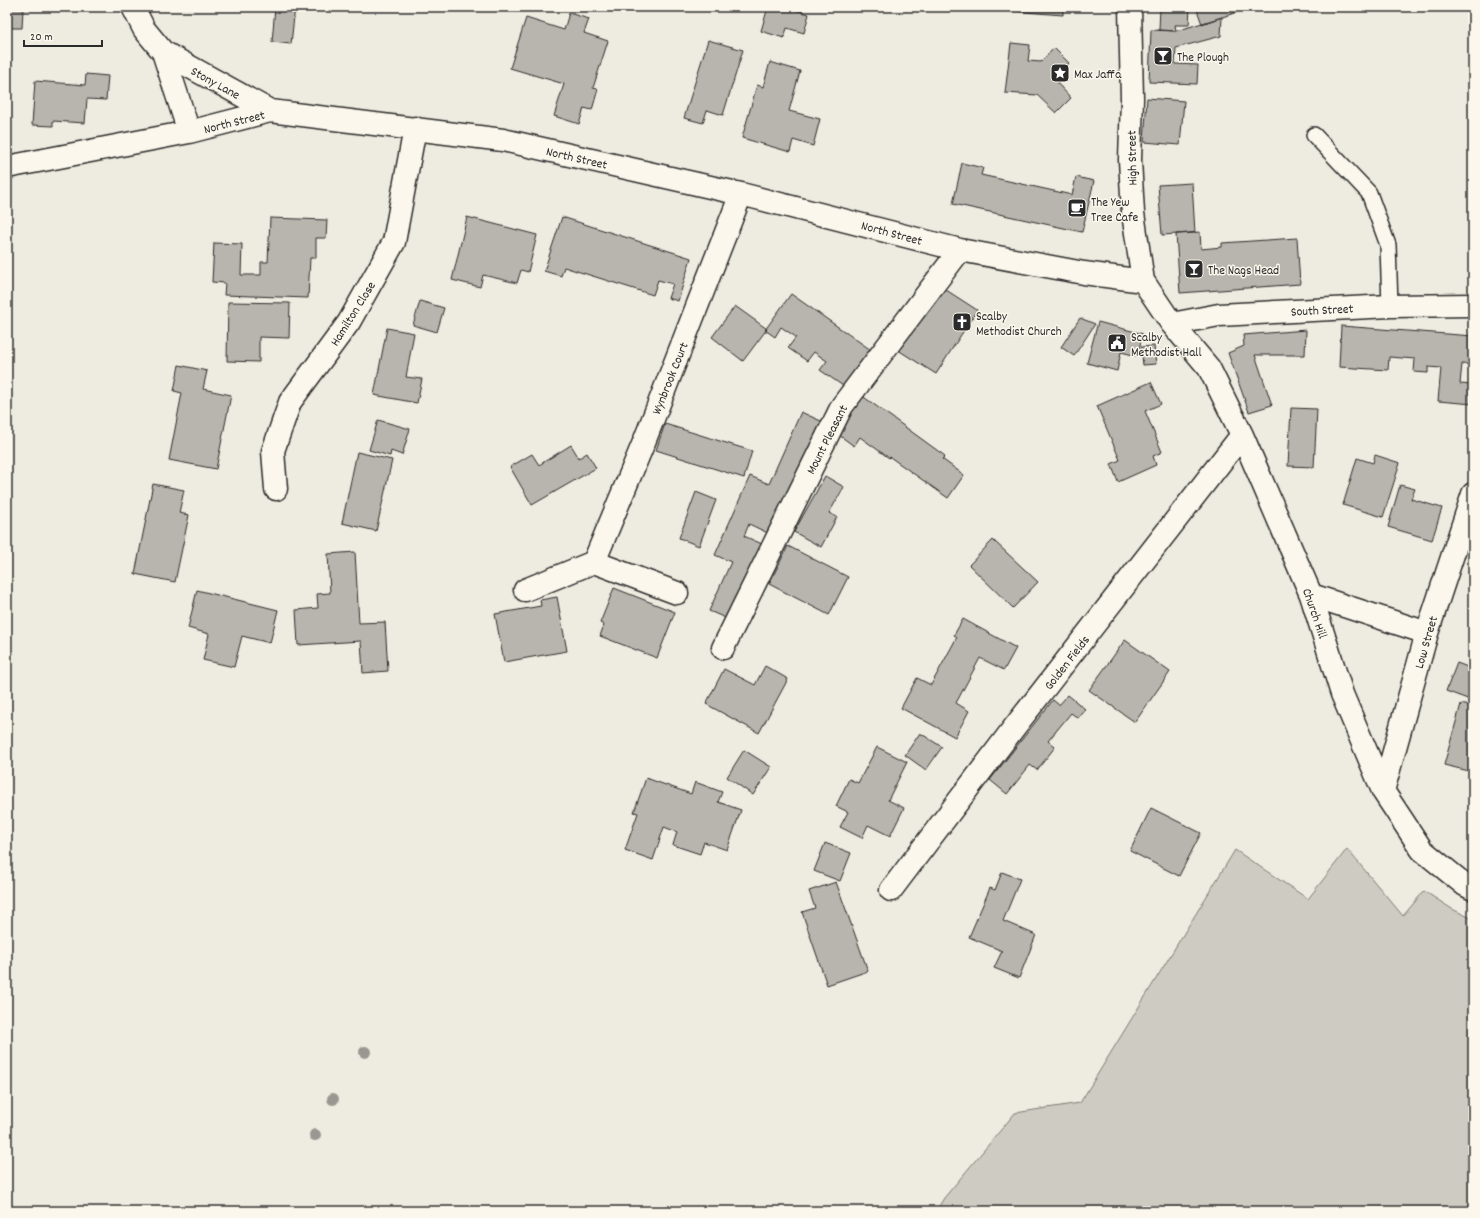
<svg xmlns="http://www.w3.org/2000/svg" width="1480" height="1218" viewBox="0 0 1480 1218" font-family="Dekko,sans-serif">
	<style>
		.green { fill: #cecbc2; stroke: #7c7b76 }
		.building { fill: #b8b5ae; stroke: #2b2b2b }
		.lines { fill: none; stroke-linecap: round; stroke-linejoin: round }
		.lane-casing { stroke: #2b2b2b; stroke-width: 18 }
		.street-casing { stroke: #2b2b2b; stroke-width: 25 }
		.lane { stroke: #fbf7ec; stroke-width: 15 }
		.street { stroke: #fbf7ec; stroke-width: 22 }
		.tree { fill: #999791 }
		.labels { text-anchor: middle; stroke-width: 3; stroke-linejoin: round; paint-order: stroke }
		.poi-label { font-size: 13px; fill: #2b2b2b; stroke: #fbf7ec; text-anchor: start }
		.street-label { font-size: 13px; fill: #2b2b2b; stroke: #fbf7ec }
	</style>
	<rect width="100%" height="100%" fill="#eeebe0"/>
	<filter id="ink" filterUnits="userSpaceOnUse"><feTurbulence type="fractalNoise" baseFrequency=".025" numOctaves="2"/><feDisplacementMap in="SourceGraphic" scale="8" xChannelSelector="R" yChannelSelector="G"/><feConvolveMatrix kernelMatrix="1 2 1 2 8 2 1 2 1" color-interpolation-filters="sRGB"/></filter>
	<g filter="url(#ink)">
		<path class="green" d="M1347 849 1403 916 1424 891 1452 909 1473 919V1211H936L944 1198 1015 1113 1080 1103 1235 850 1308 899Z"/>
		<path class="building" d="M7 7H68V11L23 9 22 28H7Z
			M275 7H295L291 44 272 42Z
			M768 7H786L809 14 804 33 787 28 784 38 761 31Z
			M1011 7H1063V15L1011 11Z
			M1160 7H1190L1189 25H1175L1176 31 1159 30Z
			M1196 7H1256L1240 11 1202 24Z
			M569 13 589 19 584 33 608 41 593 88 598 89 592 110 584 108 579 124 554 116 564 84 510 68 526 18 564 30Z
			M1222 17 1221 36 1176 48 1175 64 1198 65 1197 84 1149 82 1151 30 1176 31Z
			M708 40 743 50 723 115 707 110 703 123 684 118Z
			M1011 43 1030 45 1028 61 1041 62 1054 48 1069 63 1059 75 1058 84 1071 98 1056 113 1037 95 1005 93Z
			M770 62 800 71 789 111 820 119 813 146 793 140 790 152 742 138 757 85 763 87Z
			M86 74 108 76 106 100 87 99 85 123 53 121V126L32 125 35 81 85 85Z
			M1147 98 1184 101 1180 145 1144 142Z
			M962 163 983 168 981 175 1072 195 1076 177 1094 181 1082 232 953 204Z
			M1192 183 1195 233 1162 235 1158 185Z
			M467 217 537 235 528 272 521 270 517 283 483 275 480 287 452 280Z
			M562 217 691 258 678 301 668 298 673 284 658 280 653 295 564 267 561 276 544 271Z
			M270 218 327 220 326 238H316V258H310L308 298 224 295 225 283 212 282 214 243 242 244 241 275H261V262H268Z
			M1200 232 1201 249 1222 247V243L1297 238 1300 284 1180 293 1176 234Z
			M940 286 977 310 936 374 898 350Z
			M791 294 871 350 846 388 820 370 827 361 814 352 807 361 788 348 796 337 781 327 775 337 765 330Z
			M420 301 444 308 437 332 413 325Z
			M228 302 290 303 289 338 259 337V362L227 361Z
			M735 306 767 329 743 361 712 337Z
			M1080 318 1095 324 1074 356 1061 347Z
			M1098 322 1143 334 1137 356 1121 352 1117 371 1087 363Z
			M1341 326 1473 336V365L1462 364 1460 384 1473 385V404L1438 401 1441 368 1428 367V373L1414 372 1415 359 1389 357 1388 370 1339 367Z
			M387 328 414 333 406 377 422 379 417 403 374 395Z
			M1306 330 1305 355H1255L1272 405 1249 412 1228 353 1244 346 1243 335Z
			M1154 346 1156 364 1143 365 1141 347Z
			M179 365 207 371 203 389 231 395 216 469 169 460 182 393 174 391Z
			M1151 382 1161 404 1145 411 1162 452 1153 456 1156 465 1118 482 1111 464 1120 460 1097 406Z
			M861 395 945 456 942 459 964 475 948 498 890 457 889 458 860 437 854 446 835 432Z
			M1291 408 1317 409 1314 467 1288 466Z
			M801 412 823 422 772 535 749 524 744 536 762 544 728 619 709 611 731 562 715 555 750 476 769 484Z
			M378 420 410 429 402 455 391 451 390 456 369 450Z
			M665 424 752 451 744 478 656 450Z
			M571 445 579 458 587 453 596 468 532 505 510 467 532 454 539 465Z
			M357 452 392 460 376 531 342 523Z
			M1375 455 1400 463 1383 517 1343 505 1357 458 1373 463Z
			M825 476 844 487 829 513 837 517 821 547 794 532Z
			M153 484 184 490 179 513 189 515 175 582 135 574Z
			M1400 485 1415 489 1411 499 1442 508 1432 540 1388 527Z
			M696 492 716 500 699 546 679 538Z
			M993 540 1038 582 1013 608 969 565Z
			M788 546 848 577 829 615 769 584Z
			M355 552 359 623 385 622 388 671 363 673 361 641 298 645 296 610 318 608 317 594 330 593 328 554Z
			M614 588 675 612 657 658 600 636 604 625 600 623Z
			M197 590 278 610 270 643 242 636 234 667 203 660 209 634 188 628Z
			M557 597 567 651 504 662 495 614 541 606 540 600Z
			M963 619 1016 648 1004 670 980 658 956 703 969 711 955 737 901 708 917 678 931 685 957 637 954 635Z
			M1473 625V640L1468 638Z
			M1125 640 1170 672 1135 722 1089 690Z
			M1457 663 1473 669V701L1446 691Z
			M765 666 788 679 759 733 706 704 724 669 755 685Z
			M1068 695 1085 709 1078 718 1071 713 1048 741 1055 747 1037 770 1030 765 1007 794 990 780 1053 700 1059 705Z
			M1461 704 1473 707V772L1444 765Z
			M920 733 942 747 926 770 905 755Z
			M877 747 907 762 888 800 904 808 890 836 868 825 862 838 840 827 848 812 836 806 849 779 858 783Z
			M744 750 771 767 753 795 727 777Z
			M646 778 691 794 695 782 722 792 718 802 741 810 727 850 704 842 700 854 673 845 677 832 664 827 653 860 625 850 638 813 634 812Z
			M1151 808 1201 833 1179 876 1130 851Z
			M825 843 851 853 840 881 814 871Z
			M1002 872 1020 879 1003 921 1036 935 1019 978 994 968 1002 951 969 937 990 888 995 890Z
			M836 882 868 971 827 985 802 912 815 908 809 891Z"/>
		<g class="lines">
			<g class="lane-casing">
				<path id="lane" d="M1314 135 1369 193 1388 245 1390 306"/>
			</g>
			<g class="street-casing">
				<path id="street" d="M133 7 144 29 163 52 270 111
					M1130 7 1132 99 1130 160 1133 213 1143 281 1172 324 1209 368 1242 435 1311 595 1342 694 1383 791 1422 850 1465 885 1473 889
					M163 52 189 132
					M7 167 189 132 270 111 503 140 741 194 960 250 1084 273 1143 281
					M1172 324 1219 315 1390 306 1473 305
					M276 489 273 451 290 402 349 322 394 242 415 128
					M594 562 644 442 741 194
					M525 590 594 562 677 593
					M1311 595 1427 633
					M723 648 842 406 960 250
					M1383 791 1427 633 1473 494
					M891 890 1013 729 1242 435"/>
			</g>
			<use href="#lane" class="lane"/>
			<use href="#street" class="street"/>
		</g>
		<g class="tree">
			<circle cx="365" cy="1052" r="6"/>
			<circle cx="333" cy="1099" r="6"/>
			<circle cx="315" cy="1135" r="6"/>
		</g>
	</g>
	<defs>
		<g id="bar-square" transform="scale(1)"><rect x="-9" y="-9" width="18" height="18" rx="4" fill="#2b2b2b" stroke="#fbf7ec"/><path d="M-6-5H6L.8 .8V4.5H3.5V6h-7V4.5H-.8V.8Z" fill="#fff"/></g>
		<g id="sight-square" transform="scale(1)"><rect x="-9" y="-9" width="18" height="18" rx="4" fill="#2b2b2b" stroke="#fbf7ec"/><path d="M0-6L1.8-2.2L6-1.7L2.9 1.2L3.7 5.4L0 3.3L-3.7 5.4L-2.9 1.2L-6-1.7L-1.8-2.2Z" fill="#fff"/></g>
		<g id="cafe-square" transform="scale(1)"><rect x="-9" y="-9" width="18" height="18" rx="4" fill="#2b2b2b" stroke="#fbf7ec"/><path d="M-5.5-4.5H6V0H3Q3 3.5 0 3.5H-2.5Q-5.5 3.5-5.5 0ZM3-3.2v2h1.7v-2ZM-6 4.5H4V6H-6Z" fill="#fff"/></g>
		<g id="church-square" transform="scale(1)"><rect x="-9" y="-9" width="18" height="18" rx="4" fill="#2b2b2b" stroke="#fbf7ec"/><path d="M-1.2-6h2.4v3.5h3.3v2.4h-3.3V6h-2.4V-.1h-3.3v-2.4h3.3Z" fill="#fff"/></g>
		<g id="civic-square" transform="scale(1)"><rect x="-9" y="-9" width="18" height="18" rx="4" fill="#2b2b2b" stroke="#fbf7ec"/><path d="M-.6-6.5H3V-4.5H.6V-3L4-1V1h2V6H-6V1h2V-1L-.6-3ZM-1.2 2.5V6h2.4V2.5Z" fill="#fff"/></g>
	</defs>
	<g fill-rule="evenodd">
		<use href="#bar-square" x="1163" y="56"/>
		<use href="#sight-square" x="1060" y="73"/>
		<use href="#cafe-square" x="1077" y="208"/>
		<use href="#bar-square" x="1194" y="269"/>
		<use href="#church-square" x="962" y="322"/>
		<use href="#civic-square" x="1117" y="343"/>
	</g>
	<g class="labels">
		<g class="poi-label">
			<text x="1177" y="61">The Plough</text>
			<text x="1074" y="78">Max Jaffa</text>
			<text x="1091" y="206">The Yew<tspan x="1091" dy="15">Tree Cafe</tspan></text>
			<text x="1208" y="274">The Nags Head</text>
			<text x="976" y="320">Scalby<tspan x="976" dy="15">Methodist Church</tspan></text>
			<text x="1131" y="341">Scalby<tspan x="1131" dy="15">Methodist Hall</tspan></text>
		</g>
		<g class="street-label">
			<text transform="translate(216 82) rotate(29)" y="5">Stony Lane</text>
			<text transform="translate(234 121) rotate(-14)" y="5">North Street</text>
			<text transform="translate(577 157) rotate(13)" y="5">North Street</text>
			<text transform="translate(1131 158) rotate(-91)" y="5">High Street</text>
			<text transform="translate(892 232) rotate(15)" y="5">North Street</text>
			<text transform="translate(1322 309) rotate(-3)" y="5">South Street</text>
			<text transform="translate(352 313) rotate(-58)" y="5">Hamilton Close</text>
			<text transform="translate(669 378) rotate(-68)" y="5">Wynbrook Court</text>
			<text transform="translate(826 439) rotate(-63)" y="5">Mount Pleasant</text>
			<text transform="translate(1316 613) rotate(71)" y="5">Church Hill</text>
			<text transform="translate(1425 642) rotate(-74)" y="5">Low Street</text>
			<text transform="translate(1066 662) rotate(-52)" y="5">Golden Fields</text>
		</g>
	</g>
	<rect width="1480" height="1218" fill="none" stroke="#fbf7ec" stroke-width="24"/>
	<rect x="12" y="12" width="1456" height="1194" fill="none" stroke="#2b2b2b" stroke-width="1.5" filter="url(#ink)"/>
	<path d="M24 40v6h78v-6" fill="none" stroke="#2b2b2b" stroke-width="2"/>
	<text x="30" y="40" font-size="12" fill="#2b2b2b" stroke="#fbf7ec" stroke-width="3" paint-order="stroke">20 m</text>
</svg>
